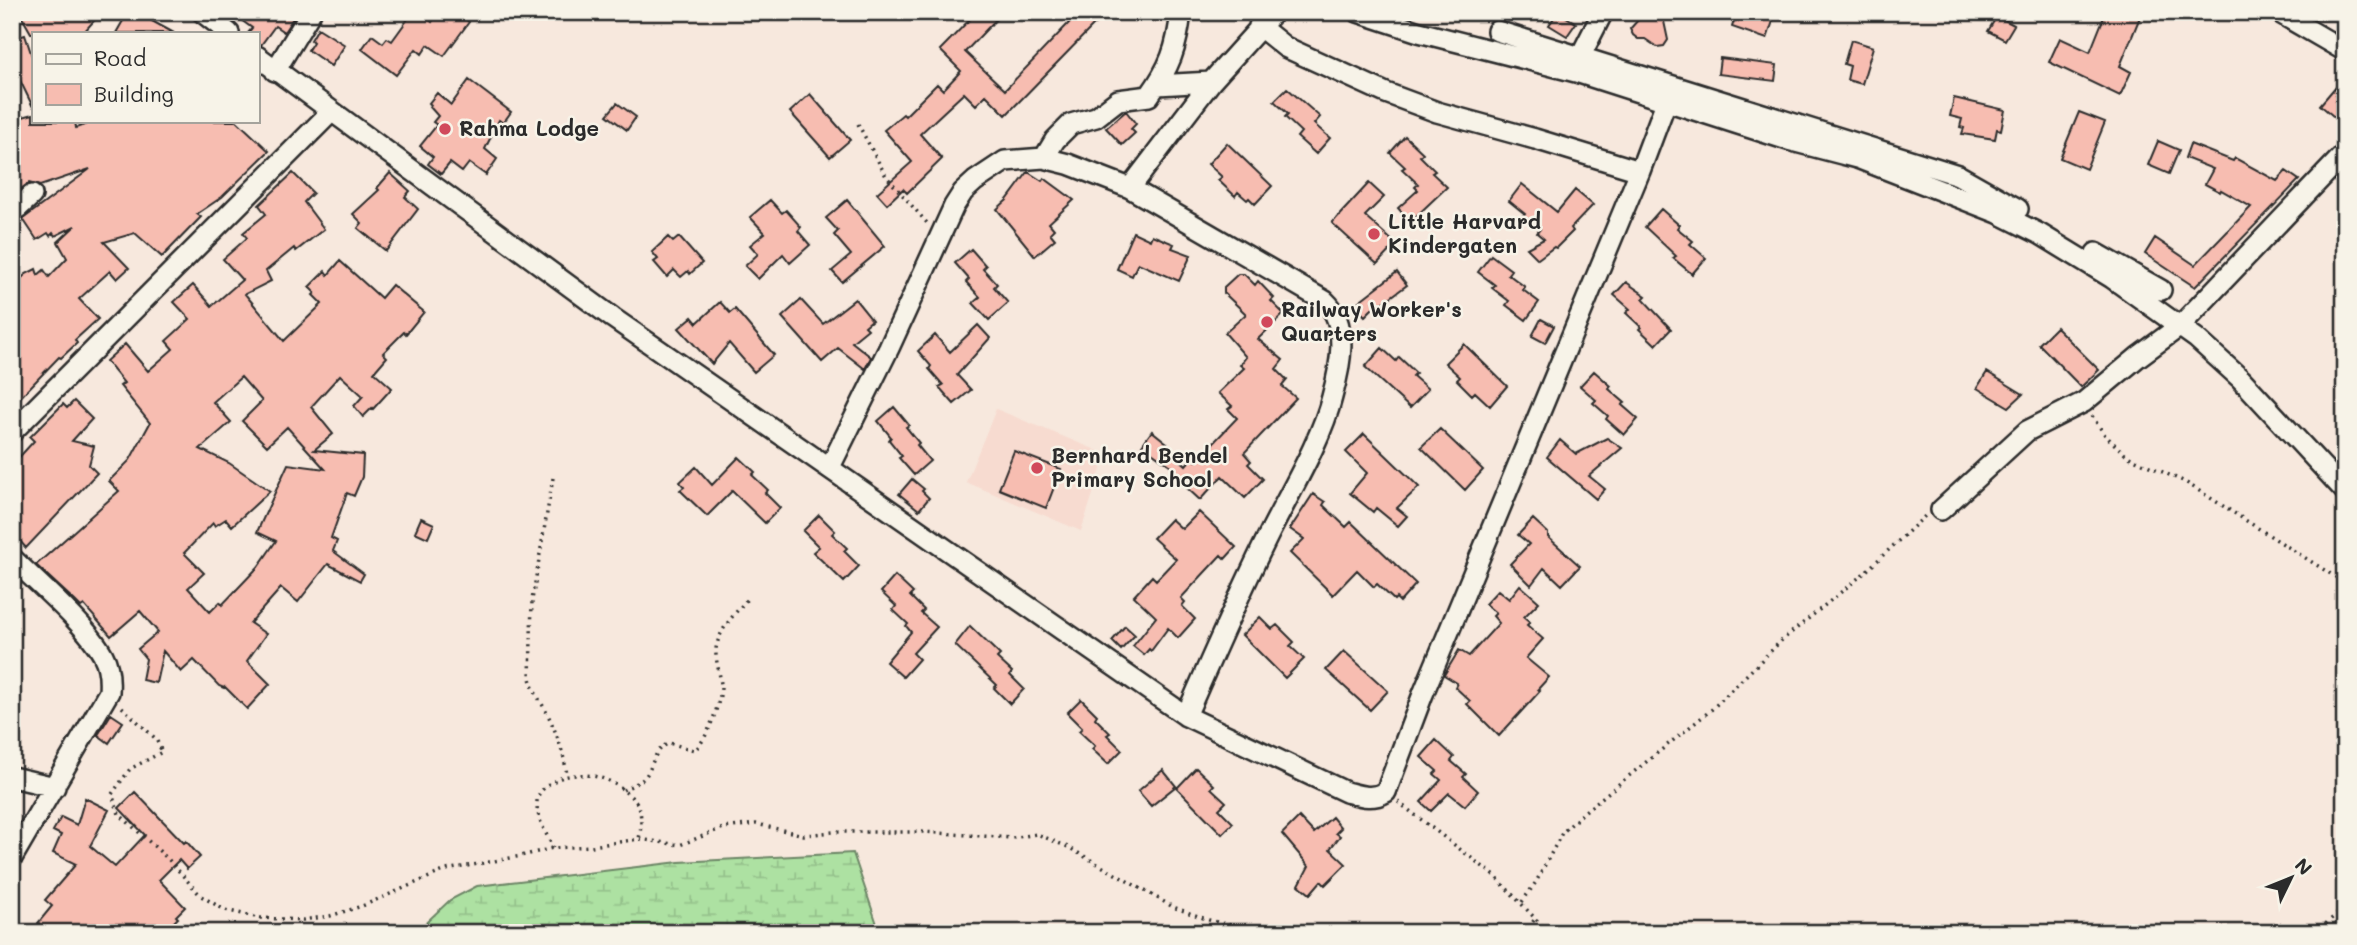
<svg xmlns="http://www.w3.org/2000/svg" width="2357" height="945" viewBox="0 0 2357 945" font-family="Mali,sans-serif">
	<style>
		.built { fill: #f7dbd0 }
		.wetland { fill: url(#wetland-marsh); stroke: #6c8666; stroke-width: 2 }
		.building { fill: #f7bdb1; stroke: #2b2b2b; stroke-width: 2; fill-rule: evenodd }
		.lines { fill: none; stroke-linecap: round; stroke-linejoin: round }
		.minor-casing { stroke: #2b2b2b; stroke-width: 24 }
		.path { stroke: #2b2b2b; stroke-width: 3.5; stroke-dasharray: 2 5; stroke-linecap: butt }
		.minor { stroke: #f7f3e8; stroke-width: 19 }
		.poi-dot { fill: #d1495b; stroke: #f7f3e8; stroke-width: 2.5 }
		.labels { text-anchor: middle; stroke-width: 5; stroke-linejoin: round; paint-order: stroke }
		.poi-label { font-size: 21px; font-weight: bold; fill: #2b2b2b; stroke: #f7f3e8; text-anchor: start }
	</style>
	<defs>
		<pattern id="wetland-marsh" width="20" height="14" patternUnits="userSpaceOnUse" patternTransform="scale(1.75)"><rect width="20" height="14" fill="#ade1a2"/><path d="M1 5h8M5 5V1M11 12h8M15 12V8" fill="none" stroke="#95c18c"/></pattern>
	</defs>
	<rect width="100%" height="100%" fill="#f7e8dd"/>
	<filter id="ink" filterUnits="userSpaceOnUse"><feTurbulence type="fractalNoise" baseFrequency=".0143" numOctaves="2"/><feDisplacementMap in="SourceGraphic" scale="14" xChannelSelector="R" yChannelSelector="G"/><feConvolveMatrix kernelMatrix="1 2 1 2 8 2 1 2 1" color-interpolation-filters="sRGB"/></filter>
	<g filter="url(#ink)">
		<path class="built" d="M996 409 1106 454 1081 531 966 482Z"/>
		<path class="wetland" d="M853 853 880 933H415L450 900 477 886 679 862Z"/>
		<path class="building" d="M19 12H102L83 33H31Z
			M128 12H157L152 21 174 33H116Z
			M230 12H297L284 32 275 26 261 45 257 44V33H248L252 28Z
			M413 12H420L432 22 439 12H457L469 22 444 56 428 45 422 54 416 49 396 75 362 49 372 35 383 43 387 38 392 41Z
			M977 12H1003L965 52 1005 90 1069 23 1058 12H1082L1095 24 1006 115 986 95 976 105 964 93 920 134 942 159 907 193 903 189 887 204 877 193 912 162 884 130 903 114 905 116 937 84 943 90 961 71 940 50Z
			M1558 12 1576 23 1567 36 1549 25Z
			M1645 12H1662L1668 40 1664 46 1657 47 1645 39H1638L1633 35 1630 29Z
			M1737 12H1765L1775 15 1767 39 1732 27Z
			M2106 12H2142L2120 66 2131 72 2120 96 2049 62 2060 38 2090 52Z
			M1997 16 2014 25 2005 40 1988 31Z
			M318 28 345 45 331 66 308 50 313 42 311 40Z
			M25 35 33 59V107L12 64V39Z
			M1851 40 1873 47 1862 84 1847 80 1850 66 1844 64Z
			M1720 58 1777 65 1775 81 1718 74Z
			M469 80 511 112 503 123 499 120 485 149 497 159 486 175 469 163 462 172 450 163 441 174 428 164 433 157 420 146 437 125 433 122 438 116 430 107 431 105 429 103 437 93 451 105Z
			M2337 85 2345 92V126L2320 105Z
			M1287 88 1320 117 1314 124 1330 138 1316 154 1297 137 1301 132 1285 117 1288 114 1274 101Z
			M810 94 850 140 830 157 790 112Z
			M1954 98 2005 110 2001 130 1997 129 1995 139 1962 134 1964 128 1960 127 1962 119 1950 116Z
			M617 103 636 117 627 130 607 115Z
			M1126 111 1136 124 1131 129 1135 133 1122 145 1106 128Z
			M2079 112 2105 122 2086 169 2060 158Z
			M33 114V121H75L76 128 96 121H237L269 151 222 197 197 214 201 217 162 257 135 233 104 242 129 268 117 279 110 271 79 299 98 319 75 340 77 343 61 358 59 357 12 406V287L26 274 36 269 38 275 44 270 49 277 67 258 58 242 75 226 55 236 53 233 50 236 48 233 37 240 23 219 90 169 40 186 29 183 12 195V120Z
			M1405 136 1423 153 1420 156 1435 171 1432 173 1447 187 1410 222 1398 208 1418 190 1415 187 1418 184 1402 169 1405 167 1390 153Z
			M2158 141 2179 150 2169 174 2148 165Z
			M1227 143 1272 186 1255 204 1249 198 1247 200 1238 192 1235 196 1218 180 1222 177 1208 164Z
			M2190 144 2233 161 2235 158 2277 181 2286 171 2299 180 2195 287 2145 254 2155 238 2195 265 2251 207 2221 190 2220 192 2205 184 2213 169 2185 158Z
			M1028 172 1042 181 1044 178 1074 200 1049 223 1054 229 1050 233 1055 239 1035 256 997 209 1007 200Z
			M293 173 313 193 304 202 324 229 296 251 294 248 266 271 271 281 245 294 284 341 322 304 313 295 315 293 309 287 325 271 328 275 340 261 381 298 392 285 424 312 406 334 404 332 383 353 387 357 374 372 392 388 373 409 372 408 363 417 354 406 363 396 340 375 311 407 333 434 314 450 363 455 362 477 354 496 347 493 331 538 337 541 333 551 364 574 360 581 328 564 298 602 281 588 250 623 266 634 247 661 270 684 247 709 225 687 224 688 219 686 194 660 181 672 163 651 156 683 142 680 146 659 138 649 158 632 140 611 111 636 84 605 81 607 75 601 36 565 119 491 109 481 130 460 150 423 120 386 124 383 106 361 125 344 148 371 173 349 166 341 190 319 174 302 193 285 212 306 242 280 223 259 247 238 243 233 266 214 259 205ZM241 377 262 401 242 421 267 446 287 427 325 469 288 464 257 532 276 541 258 567 222 605 220 602 210 612 188 588 204 573 184 553 213 523 215 526 226 519 232 526 270 491 229 463 200 449 231 422 213 402Z
			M390 173 410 191 405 197 418 209 386 251 358 228 362 223 353 214 379 190 377 188Z
			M1369 183 1384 197 1365 216 1396 244 1377 264 1332 223Z
			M1522 184 1557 212 1575 190 1593 205 1571 228 1573 231 1556 248 1554 247 1538 259 1527 248 1544 239 1537 233 1540 229 1523 216 1525 214 1509 201Z
			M770 200 782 213 786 210 801 227 798 231 810 245 790 263 783 254 758 279 745 266 758 254 750 245 765 233 750 217Z
			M847 200 885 246 842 282 832 271 851 255 834 235 838 231 826 218Z
			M1661 209 1679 225 1677 228 1693 241 1690 244 1706 258 1692 274 1673 258 1676 256 1645 227Z
			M1133 232 1150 240 1152 235 1174 244 1172 248 1191 255 1179 281 1138 263 1132 276 1117 269Z
			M668 237 673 242 679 237 702 263 690 274 688 271 681 277 674 270 667 277 654 262 658 259 652 252Z
			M971 249 986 266 983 269 997 284 994 287 1008 303 989 320 973 303 980 297 966 282 969 279 955 263Z
			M1491 255 1511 270 1508 274 1525 287 1523 290 1539 302 1526 320 1506 305 1509 301 1492 288 1495 285 1478 272Z
			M1397 272 1407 285 1380 305 1378 303 1365 316 1354 305Z
			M1238 274H1244L1255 285 1258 281 1274 298 1271 301 1284 314 1258 339 1283 360 1276 369 1287 380 1282 386 1296 398 1244 453 1251 461 1248 464 1263 479 1245 498 1222 476 1200 500 1174 476 1176 474 1172 470 1174 468 1142 445 1152 431 1167 443 1165 446 1186 465 1192 458 1196 461 1237 418 1228 409 1232 406 1218 393 1244 368 1240 365 1246 357 1225 333 1246 314 1224 293V287Z
			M1626 282 1646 296 1643 299 1671 329 1656 345 1639 329 1641 327 1626 313 1630 309 1614 295Z
			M855 299 872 320 865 326 868 329 852 342 871 357 865 369 838 348 822 362 782 317 801 300 823 324Z
			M720 302 730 313 735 309 774 355 754 372 729 343 712 364 679 328 692 317 697 323Z
			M1541 319 1554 326 1545 343 1532 336Z
			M978 325 990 338 957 375 971 390 954 404 939 387 943 385 929 369 931 366 918 351 935 335 950 352Z
			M2056 327 2099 370 2081 387 2039 344Z
			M1464 344 1507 386 1490 406 1475 392 1472 395 1457 380 1460 377 1445 363Z
			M1382 348 1396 361 1399 357 1416 373 1413 376 1428 389 1410 408 1365 367Z
			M1594 371 1611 386 1609 389 1625 403 1622 405 1638 419 1624 435 1606 419 1608 416 1593 403 1596 400 1580 386Z
			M1987 372 2023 394 2009 407 1977 388Z
			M74 401 92 419 72 441 94 446 89 465 97 473 26 548 12 532V465L34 441 30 437 63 404 67 408Z
			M894 407 909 425 906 427 919 443 917 445 930 461 914 475 899 458 902 456 889 440 891 437 878 421Z
			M1440 429 1483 470 1465 490 1421 447Z
			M1364 434 1419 487 1397 508 1407 516 1398 526 1376 508 1373 512 1350 493 1367 473 1346 452Z
			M1607 438 1622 448 1589 476 1605 489 1596 499 1547 457 1560 440 1576 454Z
			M1014 451 1061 469 1046 508 999 489Z
			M739 457 755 472 752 475 768 490 765 493 780 508 765 523 732 491 707 516 680 490 684 487 680 482 696 467 712 485Z
			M912 479 924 489 922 491 929 498 919 510 899 494Z
			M1313 494 1325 502 1323 505 1346 527 1351 522 1416 584 1400 602 1396 598 1394 600 1377 584 1374 587 1357 570 1333 595 1290 553 1304 539 1290 529Z
			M1199 512 1236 547 1225 559 1221 555 1181 598 1185 602 1182 606 1195 619 1178 638 1168 628 1151 651 1149 649 1144 655 1133 646 1156 617 1134 596 1152 576 1156 580 1176 559 1153 538 1171 519 1182 529Z
			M819 515 835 531 832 534 847 548 844 551 859 566 844 582 813 552 819 547 803 531Z
			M421 518 434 524 428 538 415 532Z
			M1533 519 1548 533V537L1580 566 1562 585 1544 568 1531 585 1510 564 1529 544 1518 535Z
			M895 576 913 593 910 596 924 610 921 613 937 627 913 653 919 659 903 677 886 662 911 632 906 626 908 624 893 610 896 606 881 592Z
			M1520 585 1539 602 1524 617 1530 622 1527 625 1543 639 1526 658 1549 677 1538 689 1540 691 1499 736 1467 704 1470 701 1455 687 1457 683 1444 675 1459 650 1469 656 1499 623 1493 616 1496 613 1485 604 1498 590 1509 599Z
			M1260 617 1272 629 1277 625 1294 642 1290 646 1304 659 1285 678 1242 635Z
			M970 626 1000 655 997 658 1012 672 1010 675 1024 689 1010 704 994 688 997 685 955 645Z
			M1125 626 1135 635 1121 650 1112 641Z
			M1344 651 1388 691 1370 710 1326 670Z
			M1081 699 1097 715 1095 718 1110 733 1107 735 1122 750 1108 764 1092 749 1095 746 1079 731 1082 728 1067 713Z
			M111 714 123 722 109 743 98 735Z
			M1436 740 1454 757 1451 761 1466 774 1463 777 1478 791 1465 806 1449 793 1431 811 1421 802 1441 780 1434 774 1437 771 1421 757Z
			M1196 768 1214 785 1211 788 1226 802 1219 809 1233 823 1222 834 1177 788Z
			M1163 770 1176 786 1151 806 1138 791Z
			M135 792 184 843 186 841 200 857 187 869 179 860 159 880 185 907 176 916 178 918 163 933H50L38 923 52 906 45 900 76 864 53 853 61 835 53 831 61 817 77 825 85 798 109 810 90 846 115 867 145 835 119 808Z
			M1299 817 1314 833 1332 817 1341 828 1336 833 1340 836 1330 849 1346 864 1325 885 1321 881 1310 894 1299 885 1309 866 1282 834Z"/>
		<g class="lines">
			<g class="minor-casing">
				<path id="minor" d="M202 12 229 33
					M1358 12 1419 32 1576 72 1788 140 1857 158 1998 213 2040 234 2112 278 2196 338 2241 379 2345 491
					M2278 12 2345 51
					M1259 26 1285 47 1386 93 1437 112 1535 139 1640 171
					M1497 31 1958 175 2018 209
					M257 56 613 318 1186 716 1346 792C1361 796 1372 800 1386 792L1423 694 1640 171 1666 102
					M1577 68 1580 57 1603 12
					M275 71 311 12
					M1157 85 1211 82
					M1044 158 1055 140 1071 124 1096 117 1118 100 1149 96C1170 67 1177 48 1181 12
					M1130 188 1211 82 1274 12
					M12 209 18 208 32 195
					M2096 253 2161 290
					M12 432 331 112
					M830 467 889 348 954 206 963 192 975 181 1005 161 1044 158 1068 164 1130 188 1325 301C1350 324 1340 368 1332 397 1322 439 1290 492 1270 532 1240 592 1213 654 1186 716
					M1941 510 2027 431 2084 402 2138 357 2180 326 2345 153
					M12 558C38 584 86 624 103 655 109 666 110 679 109 692L12 858
					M12 777 55 787"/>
			</g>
			<path class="path" d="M858 124 886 176 927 223
				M2092 416 2105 435 2127 456 2185 482 2345 583
				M553 478 532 600 530 678C533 692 543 704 549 717 558 737 564 754 567 775
				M122 707 156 739 162 752 130 769 112 794 119 814 168 859 201 896 225 910 260 918 303 920 330 916 362 906 446 870 521 856 553 848 592 846 639 839 680 845 723 828 756 824 804 835 833 832H923L1012 838 1037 834 1068 847 1173 907 1209 920 1263 933
				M623 790C629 787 638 783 643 779 655 767 650 753 669 743L694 750C706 744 721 701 721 687 721 673 713 657 717 644 722 626 736 613 747 599
				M1398 802 1495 876 1549 933
				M553 848C547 834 536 818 537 802 537 796 540 792 544 788 566 768 603 772 624 791 629 795 637 801 639 807 642 817 641 829 639 839
				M1522 902 1536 882 1562 833 1584 812 1711 710 1781 641 1862 575 1926 515
				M1524 933 1535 919
				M2315 933 2345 907"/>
			<use href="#minor" class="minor"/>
		</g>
	</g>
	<g class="poi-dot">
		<circle cx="445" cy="129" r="7"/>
		<circle cx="1374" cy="234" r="7"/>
		<circle cx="1267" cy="322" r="7"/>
		<circle cx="1037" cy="468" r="7"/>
	</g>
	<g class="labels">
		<g class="poi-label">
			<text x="459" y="136">Rahma Lodge</text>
			<text x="1388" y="229">Little Harvard<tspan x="1388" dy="24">Kindergaten</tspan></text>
			<text x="1281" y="317">Railway Worker's<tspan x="1281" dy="24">Quarters</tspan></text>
			<text x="1051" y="463">Bernhard Bendel<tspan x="1051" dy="24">Primary School</tspan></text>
		</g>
	</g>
	<rect width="2357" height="945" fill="none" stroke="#f7f3e8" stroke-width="42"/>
	<rect x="21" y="21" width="2315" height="903" fill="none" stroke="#2b2b2b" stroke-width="2.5" filter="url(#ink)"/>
	<rect x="32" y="32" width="228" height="91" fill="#f7f3e8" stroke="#a5a39c" stroke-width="2"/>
	<rect x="46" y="54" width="35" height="10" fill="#f7f3e8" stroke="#a5a39c" stroke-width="2"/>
	<text x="94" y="66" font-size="21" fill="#2b2b2b">Road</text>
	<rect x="46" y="84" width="35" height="21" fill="#f7bdb1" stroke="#a5a39c" stroke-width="2"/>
	<text x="94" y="102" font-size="21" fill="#2b2b2b">Building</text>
	<g transform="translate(2291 878) rotate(47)" stroke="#f7f3e8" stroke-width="5" paint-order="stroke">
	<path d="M0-5L12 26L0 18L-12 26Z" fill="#2b2b2b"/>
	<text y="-10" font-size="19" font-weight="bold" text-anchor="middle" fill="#2b2b2b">N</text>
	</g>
</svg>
